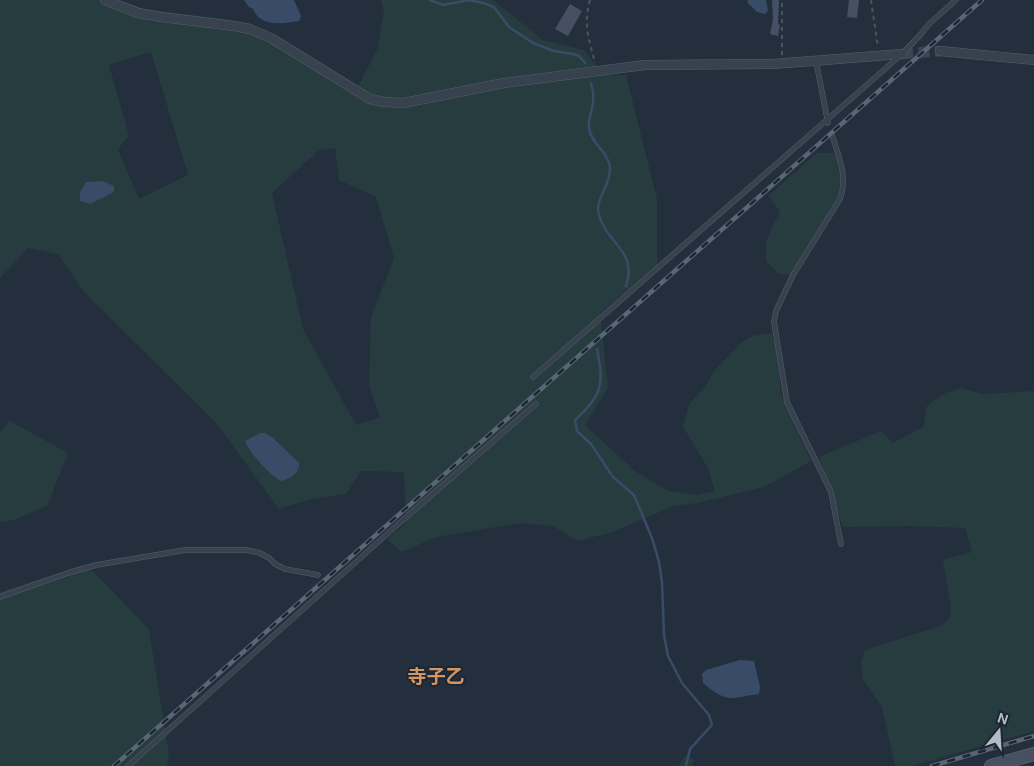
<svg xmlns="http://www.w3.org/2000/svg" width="1034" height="766" viewBox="0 0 1034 766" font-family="'DM Sans','Noto Sans JP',sans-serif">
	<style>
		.green { fill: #263c3f; fill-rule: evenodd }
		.water { fill: #394c67 }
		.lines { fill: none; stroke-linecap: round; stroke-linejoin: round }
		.stream { stroke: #394c67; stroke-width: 2.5 }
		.building { fill: #455162 }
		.tertiary-tunnel { stroke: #3a4453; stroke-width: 11; stroke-dasharray: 11 5.5; stroke-linecap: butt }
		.service-casing { stroke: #565f6c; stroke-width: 5.5 }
		.minor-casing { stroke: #565f6c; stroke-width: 10 }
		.secondary-casing { stroke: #565f6c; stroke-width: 14 }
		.path { stroke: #44595c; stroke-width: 2; stroke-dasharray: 4 4; stroke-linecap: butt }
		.service { stroke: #38414e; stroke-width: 4.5 }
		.minor { stroke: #38414e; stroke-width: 9 }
		.secondary { stroke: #465061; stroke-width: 12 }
		.rail-casing { stroke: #5a6575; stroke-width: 4.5 }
		.rail { stroke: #1d2633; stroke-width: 2.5; stroke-dasharray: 8; stroke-linecap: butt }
		.labels { text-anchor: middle; stroke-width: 4; stroke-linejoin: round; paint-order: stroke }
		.quarter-label { font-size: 19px; font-weight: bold; fill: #d59563; stroke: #1d2633 }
	</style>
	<rect width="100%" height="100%" fill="#242f3e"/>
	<path class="green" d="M0 0H119L145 9 233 20 268 31 358 86 377 50 384 12 381 0H493L543 40 584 50 603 75H626L657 199V266L600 313 608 388 585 425 635 471 668 491 696 495 715 491 708 468 683 427 689 404 706 386 713 372 742 342 754 335 772 333 778 356 781 394 811 461 764 487 697 503 674 506 612 532 578 541 553 526 520 523 436 537 402 552 387 539 406 523 404 472 361 471 346 494 311 499 279 509 217 424 84 292 58 254 28 248 0 278ZM151 52 188 175 139 199 118 149 129 136 109 65ZM335 148 339 180 376 197 394 258 371 317 369 384 380 418 356 425 303 329 272 193 318 151Z
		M817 153H834C840 169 843 182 837 198L791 275 779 274 766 261V241L780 211 768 196Z
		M961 388 981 394 1034 391V731L912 766H895L882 707 863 679 861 662 865 650 940 626 949 619 951 608 943 560 972 552 965 528 910 526 843 527 819 457 881 431 893 443 923 427 927 406 945 393Z
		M10 421 68 453 47 506 14 520 0 522V432Z
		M86 564 149 629 169 754 167 766H0V592Z
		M685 756 694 760 692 766H678Z"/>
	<path class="water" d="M244 0H294L301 16 299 21C283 24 260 27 253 9L249 7Z
		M748 0H766L768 11 765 14 757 12 747 2Z
		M102 181 114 186V192L90 204 80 201V192L86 182Z
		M260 433H265L272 437 299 463C300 474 290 478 281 481 270 476 249 452 245 441Z
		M740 660 754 661 760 687 759 694C729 698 728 704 703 683L702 674 706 670Z"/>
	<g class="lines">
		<path class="stream" d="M430 0 443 5 469 0 483 3 494 7 509 27 533 43 554 51 573 54 579 56 585 63
			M591 83C593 90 594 96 593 102 592 111 588 120 589 128 591 144 609 152 610 168 611 185 594 200 599 215 607 244 638 251 626 286
			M597 349C604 385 603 394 575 420L577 431 591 444 613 477 634 495 652 538 659 562 662 582 664 635 668 656 682 683 709 715 712 725 690 749 686 766"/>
	</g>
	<path class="building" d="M772 0H779L778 24 780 25 778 36 770 34 773 19Z
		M849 0H859L857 18 847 17Z
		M570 4 582 11 568 36 555 29Z"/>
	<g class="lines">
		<path class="tertiary-tunnel" d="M902 54 940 51"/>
		<g class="service-casing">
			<path id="service" d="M816 61 828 123
				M832 135C839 157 848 177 840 199L793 275 776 311 774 322 787 402 831 492 841 544
				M533 377 902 54 921 34 929 24 956 0
				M0 597 68 573 96 565 185 550H246L260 553 269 558 275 564 285 569 318 575
				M128 766 396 526 536 404"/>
		</g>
		<g class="minor-casing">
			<path id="minor" d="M105 0 138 13 161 17 234 26 250 29 271 38 370 99 384 102 403 103 504 83 645 65 773 64 902 54
				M940 51 1034 60"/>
		</g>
		<g class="secondary-casing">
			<path id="secondary" d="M991 766 1034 754"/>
		</g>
		<path class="path" d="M590 0C583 25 589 39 595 63
			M871 0 878 47
			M782 55V0"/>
		<use href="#service" class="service"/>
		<use href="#minor" class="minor"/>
		<use href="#secondary" class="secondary"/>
		<g class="rail-casing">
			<path id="rail" d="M114 766 982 0
				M932 766 1034 736"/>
		</g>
		<use href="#rail" class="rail"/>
	</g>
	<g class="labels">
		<g class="quarter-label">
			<text x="436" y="683">寺子乙</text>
		</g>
	</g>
	<g transform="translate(999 731) rotate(18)" stroke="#1d2633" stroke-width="4" paint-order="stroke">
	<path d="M0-4L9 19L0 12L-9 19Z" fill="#b4bcc9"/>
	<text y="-8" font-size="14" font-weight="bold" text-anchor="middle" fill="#b4bcc9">N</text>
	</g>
</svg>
